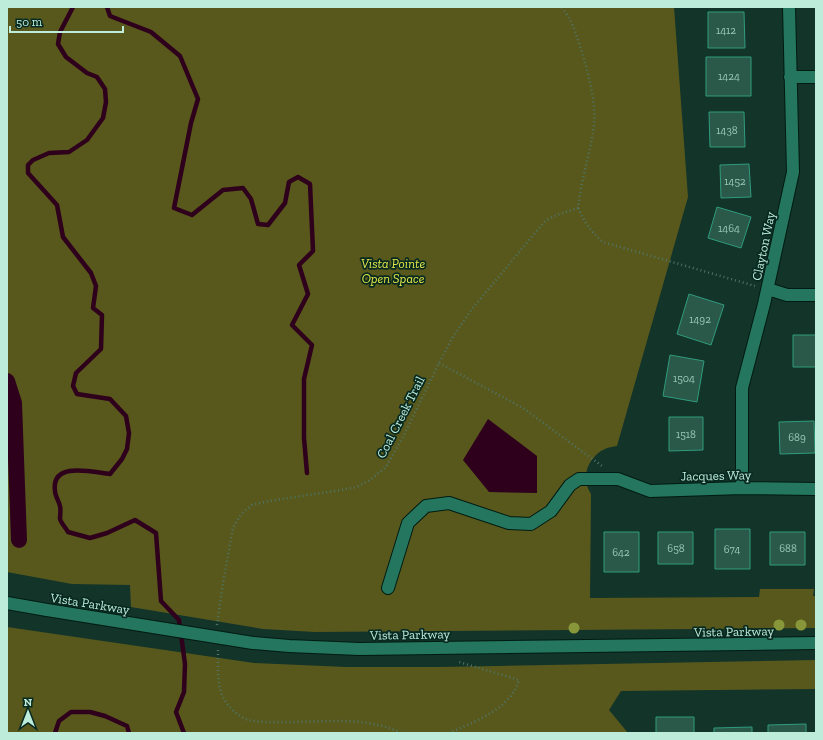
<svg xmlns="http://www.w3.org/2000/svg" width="823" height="740" viewBox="0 0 823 740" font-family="'Zilla Slab',serif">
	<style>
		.green { fill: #58581d }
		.water { fill: #2f001b }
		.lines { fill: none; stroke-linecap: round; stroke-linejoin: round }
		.stream { stroke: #2f001b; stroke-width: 4.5 }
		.canal { stroke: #2f001b; stroke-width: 16 }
		.building { fill: #2a5849; stroke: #2f9c7d }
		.minor-casing { stroke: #001b12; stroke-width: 14 }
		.path { stroke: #4f7567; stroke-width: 2.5; stroke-dasharray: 1 3; stroke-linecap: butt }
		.minor { stroke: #24765e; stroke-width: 12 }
		.minor-bridge-casing { stroke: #001b12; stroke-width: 14; stroke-linecap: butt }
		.minor-bridge { stroke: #24765e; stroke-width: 12 }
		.tree { fill: #87973a }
		.labels { text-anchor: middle; stroke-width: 3.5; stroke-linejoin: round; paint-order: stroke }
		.number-label { font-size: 11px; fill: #98c7b6 }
		.street-label { font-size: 13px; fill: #bdecda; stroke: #082920 }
		.park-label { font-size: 13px; font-style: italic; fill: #e6e847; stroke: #082920 }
	</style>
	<rect width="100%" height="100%" fill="#133429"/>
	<path class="green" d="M7 7H674L688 197 617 446C613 447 608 447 605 449 595 453 586 465 586 476 585 483 588 489 591 494L590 598 759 597 760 589H814L813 596H816V628L315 632 263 629 131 607 130 585 72 584 7 572Z
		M7 627 254 663 346 667H440L816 660V689L621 691 609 710 628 733H7Z"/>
	<path class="water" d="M488 419 537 456V493L489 492 463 460Z"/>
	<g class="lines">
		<path class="stream" d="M73 7 60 32 58 44 66 57 87 73 97 77 105 89 106 102 103 118 87 140 69 152 49 153 33 160 28 165V173L57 205 63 237 91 273 96 286 93 308 102 315 101 349 76 373 73 386 77 394 110 399 126 416 129 433 127 449 122 459 110 474C92 472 51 461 55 491 55 496 59 501 60 506 61 510 60 515 60 519 61 523 66 528 68 532L90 538 107 533 135 520 156 533 161 601 179 620 185 664 184 692 176 712 184 733
			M107 7 110 16 151 32 180 56 198 99 191 123 174 208 192 215 223 190 243 188 251 199 258 224 268 225 285 203 289 182 298 177 310 184 313 251 299 265 308 294 292 325 312 345 304 379V438L307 473
			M55 733 59 721 71 712H90L105 716 127 726 129 733"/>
		<path class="canal" d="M7 381 14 403 19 540"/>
	</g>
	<path class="building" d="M708 12H744L745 48H708Z
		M706 57H751V96H706Z
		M709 112H744L745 147H710Z
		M749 164 751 197 721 198 720 165Z
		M717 207 751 217 741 248 708 238Z
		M689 294 724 305 711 345 677 334Z
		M793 335H816V367H793Z
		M670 355 704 361 697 402 663 396Z
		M669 417H703V450L669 451Z
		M814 421 815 453 780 454 779 422Z
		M715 529H750V569H715Z
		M604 532H639V572H604Z
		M658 532H693V564H658Z
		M770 532H805V565H770Z
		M656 717H694V733H656Z
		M806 724V733H768V725Z
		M752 727V733H714V728Z"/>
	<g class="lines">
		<g class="minor-casing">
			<path id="minor" d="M790 77H816
				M768 289 787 295H816
				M742 488V388L764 304 793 172 789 7
				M388 588 408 523 426 506 449 503 509 523 531 524 551 511 570 485 579 479H618L650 491 742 488 816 489
				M7 603 47 610
				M253 643 289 646 359 649 816 643"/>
		</g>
		<path class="path" d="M578 208C585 223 591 232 603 242L755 286
			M439 363 523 408 602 466
			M217 625 223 583 233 528 241 514 252 505 269 501 341 490 357 487 370 480 386 467 403 437 439 363 454 335 472 309 545 221 554 216 578 208C581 179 591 152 594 124 597 100 584 57 576 34 573 24 568 16 562 7
			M218 650C218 665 217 682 222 695 227 706 237 716 248 720 261 723 275 722 288 722 325 722 366 716 401 733
			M449 733C475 721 510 710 519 680L459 662"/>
		<use href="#minor" class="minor"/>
		<g class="minor-bridge-casing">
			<path id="minor-bridge" d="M47 610 253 643"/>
		</g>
		<use href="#minor-bridge" class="minor-bridge"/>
	</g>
	<g class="tree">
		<circle cx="779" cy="625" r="5.5"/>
		<circle cx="801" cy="625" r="5.5"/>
		<circle cx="574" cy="628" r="5.5"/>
	</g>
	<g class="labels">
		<g class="number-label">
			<text x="726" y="34">1412</text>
			<text x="729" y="80">1424</text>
			<text x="727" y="134">1438</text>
			<text x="735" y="185">1452</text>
			<text x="729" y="232">1464</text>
			<text x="700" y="323">1492</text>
			<text x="684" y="382">1504</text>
			<text x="686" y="438">1518</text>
			<text x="797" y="441">689</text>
			<text x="676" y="552">658</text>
			<text x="788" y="552">688</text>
			<text x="732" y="553">674</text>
			<text x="621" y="556">642</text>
		</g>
		<g class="street-label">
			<text transform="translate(763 246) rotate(-78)" y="5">Clayton Way</text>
			<text transform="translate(400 417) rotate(-63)" y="5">Coal Creek Trail</text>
			<text transform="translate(716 475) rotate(-1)" y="5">Jacques Way</text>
			<text transform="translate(90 603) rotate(9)" y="5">Vista Parkway</text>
			<text transform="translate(734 631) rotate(-1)" y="5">Vista Parkway</text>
			<text transform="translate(410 634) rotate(-1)" y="5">Vista Parkway</text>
		</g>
		<g class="park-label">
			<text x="393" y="268">Vista Pointe<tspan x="393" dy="15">Open Space</tspan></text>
		</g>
	</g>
	<rect width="823" height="740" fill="none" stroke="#bdecda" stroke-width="16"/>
	<g transform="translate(28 712)" stroke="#082920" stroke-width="3" paint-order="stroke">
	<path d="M0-3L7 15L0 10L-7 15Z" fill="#bdecda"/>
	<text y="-6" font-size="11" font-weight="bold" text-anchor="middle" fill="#bdecda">N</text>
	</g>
	<path d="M10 26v6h113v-6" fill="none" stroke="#bdecda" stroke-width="2"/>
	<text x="16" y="26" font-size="12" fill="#bdecda" stroke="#082920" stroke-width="3" paint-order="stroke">50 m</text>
</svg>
